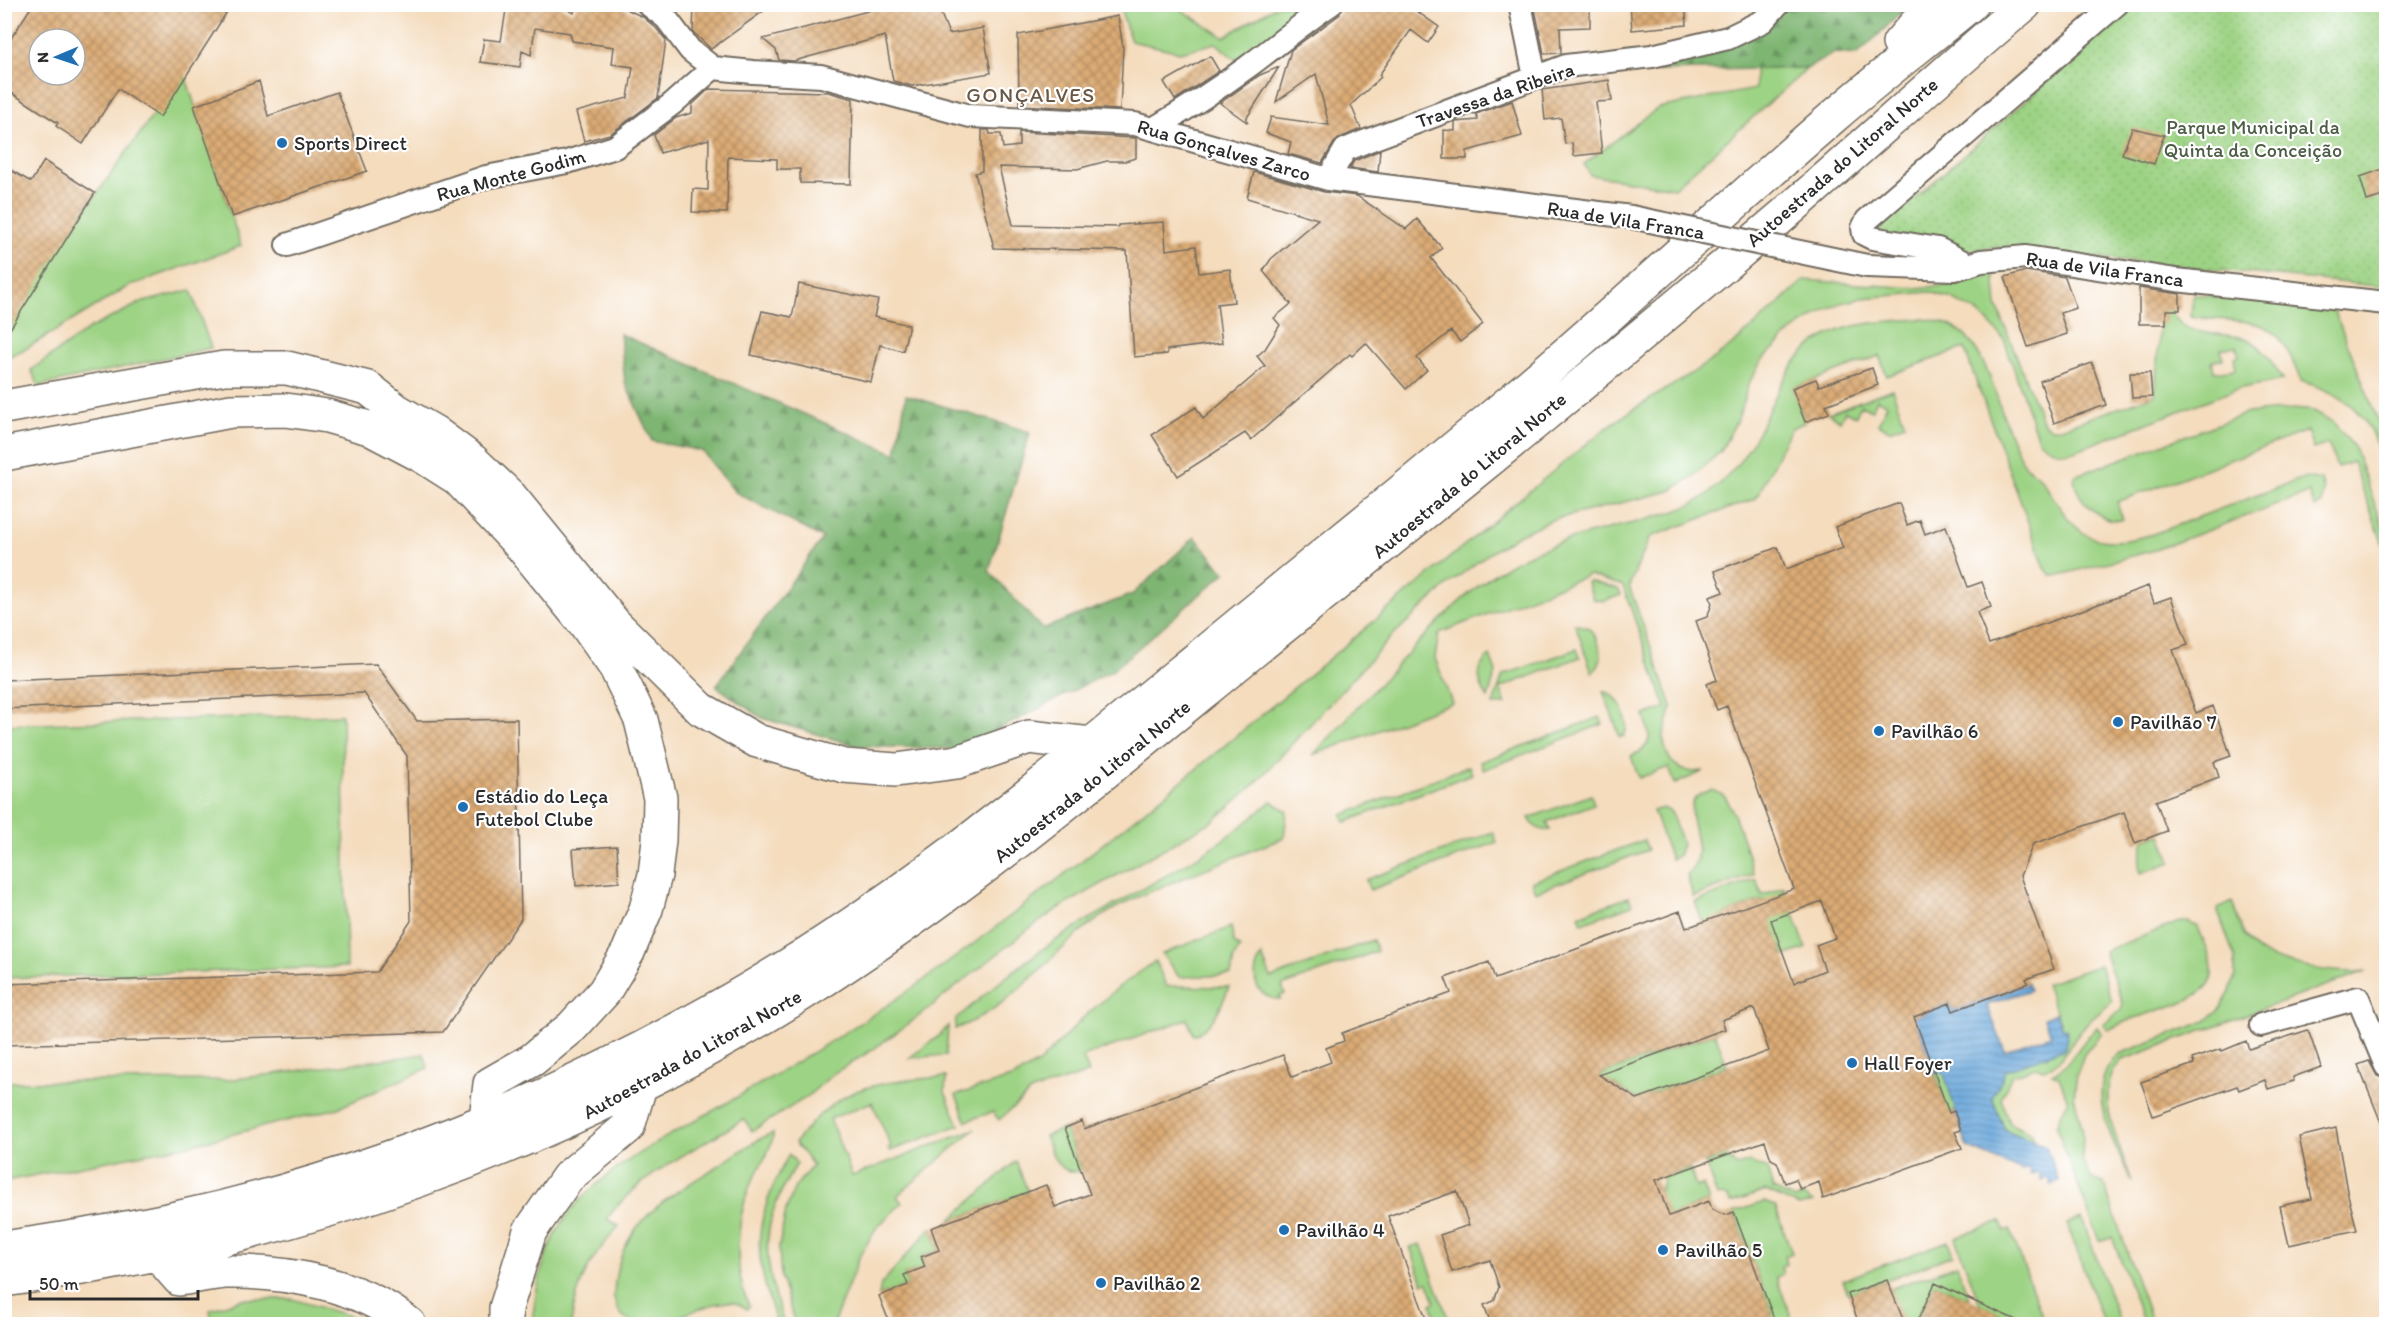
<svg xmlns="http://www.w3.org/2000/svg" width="2391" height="1329" viewBox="0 0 2391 1329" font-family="Itim,sans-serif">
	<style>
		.grass { fill: #9dd384; stroke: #647f58; stroke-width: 1.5; fill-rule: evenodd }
		.forest { fill: url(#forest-firs); stroke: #54704e; stroke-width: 1.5 }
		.park { fill: url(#park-dots); stroke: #647f58; stroke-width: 1.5 }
		.water { fill: url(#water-rules); stroke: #4a6983; stroke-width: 1.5 }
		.building { fill: url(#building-cross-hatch); fill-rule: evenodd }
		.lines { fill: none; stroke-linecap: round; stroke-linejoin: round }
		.street-casing { stroke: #71695e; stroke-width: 26 }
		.highway-casing { stroke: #71695e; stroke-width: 36 }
		.street { stroke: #fff; stroke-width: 22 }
		.highway { stroke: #fff; stroke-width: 33 }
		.street-bridge-casing { stroke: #71695e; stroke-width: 26; stroke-linecap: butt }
		.street-bridge { stroke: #fff; stroke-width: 22 }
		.poi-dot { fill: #1f6fb2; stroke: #fff; stroke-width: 2 }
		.labels { text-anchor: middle; stroke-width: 4.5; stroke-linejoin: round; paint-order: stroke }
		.street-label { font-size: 20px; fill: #2b2b2b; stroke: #fff }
		.park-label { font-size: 20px; fill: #4d5d46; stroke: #fff }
		.poi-label { font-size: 20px; fill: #2b2b2b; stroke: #fff; text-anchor: start }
		.neighbourhood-label { font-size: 21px; letter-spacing: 1.5px; fill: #695845; stroke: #fff }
	</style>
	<defs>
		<pattern id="forest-firs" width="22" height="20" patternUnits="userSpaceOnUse" patternTransform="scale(1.5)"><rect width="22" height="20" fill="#7eb572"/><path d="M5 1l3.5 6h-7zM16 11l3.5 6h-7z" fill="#67935e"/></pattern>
		<pattern id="park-dots" width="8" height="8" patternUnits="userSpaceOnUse" patternTransform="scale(1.5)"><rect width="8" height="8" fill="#9dd384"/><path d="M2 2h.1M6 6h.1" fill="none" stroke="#87b572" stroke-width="1.8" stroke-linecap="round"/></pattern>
		<pattern id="water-rules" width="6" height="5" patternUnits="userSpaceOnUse" patternTransform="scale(1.5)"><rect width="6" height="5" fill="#69a7db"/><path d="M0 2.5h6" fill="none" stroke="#5788b2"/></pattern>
		<pattern id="building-cross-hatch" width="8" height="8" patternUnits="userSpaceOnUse" patternTransform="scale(1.5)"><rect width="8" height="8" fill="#dbab75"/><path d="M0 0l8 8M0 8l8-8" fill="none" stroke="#b28b60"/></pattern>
	</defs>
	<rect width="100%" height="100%" fill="#fff"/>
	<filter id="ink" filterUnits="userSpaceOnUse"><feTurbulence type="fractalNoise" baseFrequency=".0167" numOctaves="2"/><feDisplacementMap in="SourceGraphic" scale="12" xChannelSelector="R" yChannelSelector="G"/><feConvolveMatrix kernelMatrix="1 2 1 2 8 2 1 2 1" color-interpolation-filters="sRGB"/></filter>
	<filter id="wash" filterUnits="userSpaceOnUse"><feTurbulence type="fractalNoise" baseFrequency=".008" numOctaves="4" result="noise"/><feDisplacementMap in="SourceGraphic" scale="24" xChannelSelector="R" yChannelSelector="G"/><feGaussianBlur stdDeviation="1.35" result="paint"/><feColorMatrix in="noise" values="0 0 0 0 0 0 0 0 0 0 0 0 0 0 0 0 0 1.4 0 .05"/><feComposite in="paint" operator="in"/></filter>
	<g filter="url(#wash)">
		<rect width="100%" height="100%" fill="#f4dcbd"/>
		<path class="grass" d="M1119 5H1174L1224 37 1278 5H1321L1239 63 1216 43 1180 52 1131 41Z
			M1808 68 1674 188 1590 175 1584 164 1658 108 1755 89V69Z
			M184 72 241 246 129 286 27 348 5 358V322Z
			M1994 270 1997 306 2041 419C2047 428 2051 429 2061 428L2155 395 2162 291C2168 301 2171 315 2180 323 2199 338 2225 331 2247 339 2263 345 2274 366 2283 380L2237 389 2074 451C2058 453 2050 451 2038 440L2004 339 1979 313 1952 299 1931 292 1863 298 1841 303 1818 314 1792 331 1762 360 1748 385 1739 416 1721 451 1691 478 1670 491 1551 520 1518 535 1485 556 1444 588 1393 635 1253 786 1213 821 1061 907 1029 929 919 1016 872 1050 834 1073 807 1097 752 1131 744 1119C700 1147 636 1176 607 1219L619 1226C590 1259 577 1280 571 1324H532C537 1276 548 1231 584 1196 626 1155 682 1129 732 1100 800 1061 867 1021 931 975 1162 807 1375 617 1596 436 1637 403 1687 380 1728 348 1755 327 1779 303 1804 280L1914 288 1953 285ZM2237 346 2239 356 2234 357 2236 369 2214 372 2212 361 2223 359 2221 349Z
			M191 290 211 348 39 386 31 370 89 329 140 303Z
			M2193 294 2334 310 2386 441V469C2367 416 2357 399 2301 381 2294 366 2287 343 2273 332 2252 316 2216 322 2191 316Z
			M1924 319C1934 321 1946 322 1955 328 1989 349 1998 409 2014 444 2018 454 2023 464 2031 471 2037 475 2041 477 2044 483 2077 536 2090 552 2153 534L2306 477 2321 480 2324 490 2322 503 2315 508 2309 493 2155 550 2056 576 2051 575 2045 568 1964 348 1887 376 1879 356 1793 388 1805 422 1791 428 1759 493 1754 499 1650 537 1629 586 1672 706 1663 738 1666 751 1671 761 1681 769 1691 772 1704 771 1675 784 1669 767 1639 778 1631 756C1654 747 1651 736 1644 715L1666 708 1623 586 1589 575 1439 633 1435 658 1452 703 1313 755C1342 724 1371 693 1400 662 1438 622 1477 578 1528 555 1563 539 1600 531 1637 522 1658 516 1683 511 1701 499 1724 483 1744 459 1757 434 1776 399 1787 356 1826 336 1856 321 1892 321 1924 319Z
			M1892 389 1905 424 1889 430 1878 424 1887 404 1877 399 1872 410 1861 405 1856 416 1845 411 1840 421 1829 413Z
			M2294 409 2314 411 2333 422 2354 447 2386 535V553L2353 462 2337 467 2328 444 2313 449 2307 431 2117 502 2123 520C2100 523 2075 500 2074 476L2248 413Z
			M1589 581 1618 589 1621 595 1604 601 1593 599 1587 582Z
			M1575 624 1589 628C1599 639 1608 663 1592 672Z
			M1577 649 1580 657 1500 688 1506 704 1493 705 1503 675Z
			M1490 656 1496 672 1488 698C1478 684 1474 667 1490 656Z
			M1603 691C1619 694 1632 721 1624 736L1620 737Z
			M342 715 347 967 5 978V725Z
			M1600 717 1603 724 1483 770 1480 762Z
			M1469 766 1472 774 1345 822 1342 815Z
			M1712 790C1717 792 1722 793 1725 797 1735 809 1748 857 1754 874L1693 897 1687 875C1719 846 1664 801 1712 790Z
			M1591 795 1594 804 1547 822 1550 830C1540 831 1533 827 1529 818Z
			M1271 801 1287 811 1284 838C1252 850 1221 863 1190 875 1162 887 1133 897 1107 913 1050 949 1023 1002 955 1029L956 1019C991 989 1026 959 1064 935 1134 890 1211 858 1271 801Z
			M1663 808 1671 812 1682 844 1678 856 1671 859 1653 811Z
			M1493 832 1497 842 1370 890 1366 880Z
			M2161 834 2171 862 2141 873 2139 867 2144 840Z
			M1644 840 1648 850 1535 892 1531 882Z
			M1756 879 1762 895 1784 887 1806 948 1784 956 1781 946 1777 947 1762 900 1718 917 1719 967 1695 902Z
			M2232 901C2237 915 2240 933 2250 944 2269 965 2339 975 2366 971L2122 1060C2090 1093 2120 1145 2132 1182 2115 1144 2080 1089 2119 1054L2206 1021 2219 1010 2229 994 2235 976V958L2217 909Z
			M2180 922H2188L2198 927C2204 943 2216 963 2211 980 2204 1000 2156 1010 2138 1017 2128 1020 2118 1025 2108 1030L2103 1024 2120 1011 2123 1004 2104 951Z
			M1231 927 1234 943 1240 948 1234 958 1231 975 1179 977 1162 954Z
			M1373 940 1377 951 1282 986 1285 994 1280 996 1281 999C1256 1000 1248 975 1262 956L1271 978Z
			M1156 961 1166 986 1229 987C1221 1006 1214 1027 1194 1035L1187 1019 1083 1057 1089 1073 1032 1091 999 1120 993 1112 966 1121 956 1095 1014 1077 1040 1062 1084 1017 1120 986Z
			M2100 965 2112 1002 2086 1024 2058 1062 2044 1070 2036 1067 2012 1075 2001 1098 2009 1123 2032 1134 2035 1141 2005 1130 1992 1098 2006 1070 2064 1049 2062 1028 2046 984Z
			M948 1026 946 1055 909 1058 940 1035Z
			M2097 1027 2102 1034 2085 1052 2077 1074 2074 1096 2083 1132 2082 1160 2091 1177 2104 1184 2152 1324H2144L2112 1237 2099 1241 2056 1126 2068 1101 2059 1077 2052 1074C2073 1063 2080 1043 2097 1027Z
			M1715 1033 1727 1066 1637 1099 1615 1085 1586 1080Z
			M424 1054 428 1068 338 1108 185 1146 5 1181V1082L227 1080Z
			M1940 1072 1944 1074 1957 1110 1947 1114 1945 1102 1935 1073Z
			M946 1077 945 1092 959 1125 890 1151 888 1148 891 1146 872 1102 830 1119 852 1176 975 1129 897 1196 902 1203 877 1227 861 1253 833 1324H795L781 1277 779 1247 786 1210 795 1187 813 1165 795 1143C840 1083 876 1082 946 1077Z
			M1065 1128 1081 1171C1057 1175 1052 1155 1045 1136Z
			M773 1133C774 1147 755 1173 749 1188 736 1223 733 1272 749 1306L747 1309C742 1306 736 1302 731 1302 700 1302 667 1329 638 1324 624 1322 614 1308 614 1294 617 1223 665 1199 718 1166 735 1155 754 1140 773 1133Z
			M789 1154 797 1164C757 1224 763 1260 784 1324H777C752 1250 752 1224 789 1154Z
			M1726 1156 1737 1166 1750 1162 1767 1169 1773 1189 1795 1199 1804 1196 1813 1202 1799 1206 1766 1191 1731 1203C1728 1196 1724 1194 1717 1196L1705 1163Z
			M1016 1161 1028 1192 949 1221Z
			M1690 1169 1696 1187 1703 1185 1709 1201 1650 1223 1664 1177Z
			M1764 1202 1775 1206 1792 1253 1785 1256 1787 1264 1781 1267 1783 1274 1776 1277 1794 1324H1776L1734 1212Z
			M2082 1218 2120 1324H2104L2067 1224Z
			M2001 1221 2004 1231 2010 1229 2045 1324H2021L1980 1304 1955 1238Z
			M931 1228 939 1250 921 1257 925 1267 904 1275 908 1285 879 1296 881 1284Z
			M1948 1241 1953 1255 1848 1294 1843 1280Z
			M1421 1244 1450 1324H1438L1431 1304 1435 1302 1428 1282 1423 1283 1410 1247Z
			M1957 1265 1969 1299 1935 1283 1916 1324H1888L1901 1319 1890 1289Z
			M242 1299H292L377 1324H213L210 1310Z"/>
		<path class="forest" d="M1778 5H1909L1857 55 1834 53 1808 68 1654 71 1652 56 1728 38Z
			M620 334 896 454 906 395 1030 432 989 571 1042 629 1133 594 1195 537 1225 573 1113 670 961 749 857 746 762 718 716 686 823 538 735 492 702 451 652 441 625 383Z"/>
		<path class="park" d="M2134 5H2386V287L1994 247 1929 255 1863 244Z
			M1629 897 1632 905 1582 923 1579 915Z"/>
		<path class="water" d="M2028 983 2030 990 1987 1005 2005 1051 2051 1035 2044 1018 2056 1013 2062 1028 2066 1029 2068 1038 2064 1049 2006 1070 1992 1098 2005 1130 2046 1146 2059 1182 2051 1185 2049 1178 2041 1180 2038 1173 2031 1175 2028 1168 2022 1171 1967 1147 1944 1074 1940 1072 1935 1073 1914 1017 1950 1003 1953 1011Z"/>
		<g id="blocks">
			<path class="building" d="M33 4H232L160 117 118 89 83 144 56 126 58 123 4 88V49ZM39 39H75V75H39Z
				M507 4H556L574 13 576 4H615L643 17 656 28 666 40 658 98 610 134 584 141 576 112 628 98 633 67 612 64 614 47 572 41 570 33 535 28 531 55 522 51 520 67 480 62 484 39 501 41Z
				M694 4H773L711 49 693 32Z
				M872 4H937L949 34 983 28 991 73 912 86 893 81 885 36 794 61 779 60 776 50 763 39 875 9Z
				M1344 4H1406L1439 27 1428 43 1411 30 1379 75 1381 77 1351 105 1361 129 1340 138 1334 143 1322 163 1288 154 1291 142 1266 133 1271 117 1329 125 1316 74 1276 102 1291 50 1339 15Z
				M1534 4H1590V27L1560 28 1561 53 1544 54Z
				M1630 4H1685L1687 25 1632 30Z
				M1118 16 1123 48 1120 110 1019 105 1018 35Z
				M1210 56 1219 71 1175 100 1164 82Z
				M1279 67 1246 119 1248 123 1220 103 1260 75Z
				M1609 80 1612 101 1596 102 1602 153 1574 156 1572 143 1565 144 1561 118 1545 120 1542 90Z
				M259 81 268 116 337 92 367 171 232 217 194 106Z
				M709 89 828 92 853 99 851 184 800 183V169H777V159L728 157 727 213 692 212 693 189 708 190 709 139 660 153 654 135 676 118 692 113V105Z
				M1512 101 1522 136 1467 151V159H1444V130L1455 131V122L1478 120 1476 114Z
				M2132 128 2164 135 2154 164 2122 154Z
				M982 130H989L990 134H1001L1003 148 1019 146V132L1136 138V158L1125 161H1107L1077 169 999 167 1013 225 1118 227V225L1164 222 1166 250 1196 246 1199 273 1230 269 1234 302 1217 304 1222 343 1167 350V354L1134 357 1127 251 994 248 975 173 982 171Z
				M1380 150 1378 172 1350 168 1354 161Z
				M44 161 95 193 4 339V166L31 182Z
				M2386 168V195L2367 201 2360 177Z
				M1254 172 1324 192 1357 196 1406 229 1417 219 1442 248 1431 258 1483 324 1460 342 1451 331 1417 358 1427 370 1406 389 1366 343 1352 356 1350 354 1251 440 1245 433 1178 476 1152 435 1196 407 1203 419 1265 366 1257 356 1265 349 1280 325 1274 318 1291 304 1263 271 1271 259 1318 219 1247 198Z
				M2026 271 2065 277 2076 308 2060 313 2067 334 2028 347 2005 277Z
				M799 284 878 300 874 317 909 325 903 351 880 345 871 382 751 355 762 311 792 317Z
				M2139 288 2180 294V310H2166V324H2139Z
				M2092 363 2106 405 2054 423 2040 381Z
				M1872 368 1878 385 1826 405 1829 413 1805 422 1792 388 1816 379 1819 386Z
				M2130 373H2150L2152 397 2132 398Z
				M1899 503 1907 525 1920 520 1925 534 1946 526 1968 587 1982 582 1991 607 1977 612 1989 644 2148 586 2154 603 2171 597 2188 645 2173 650 2196 713 2213 706 2231 756 2214 762 2219 777 2156 801 2167 831 2135 843 2124 812 2033 844 2020 876 2054 969 2026 979 2028 983 1953 1011 1950 1003 1914 1017 1949 1113 1954 1111 1961 1130 1955 1132 1962 1148 1823 1199 1819 1182 1800 1189 1796 1179 1785 1183 1777 1162 1771 1159 1765 1141 1656 1180 1669 1216 1709 1201 1712 1209 1719 1213 1726 1215 1734 1212 1776 1324H1491L1484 1305 1494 1301 1499 1287 1490 1260 1452 1272 1440 1235 1469 1225 1457 1191 1388 1216 1428 1324H890L879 1296 908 1285 904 1275 925 1267 921 1257 939 1250 931 1228 1046 1185 1055 1207 1090 1194 1065 1128 1082 1121 1084 1129 1283 1055 1292 1077 1331 1062 1326 1048 1344 1041 1342 1033 1451 993 1445 978 1489 962 1495 979 1680 911 1686 928 1794 889 1727 706 1717 710 1707 684 1717 680 1696 621 1707 617 1712 604 1710 597 1723 592 1715 571 1778 547 1786 569 1843 548 1835 527ZM1822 901 1835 938 1816 945 1825 970 1794 983 1771 920ZM1754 1008 1769 1051 1637 1099 1599 1075 1725 1029 1722 1020Z
				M376 664 417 721 517 719 521 919 443 1032 4 1045V984L377 972 411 921 407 756 364 693 4 709V680Z
				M617 846 619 882 576 886 573 849Z
				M2308 1030 2321 1067 2293 1077 2294 1081 2268 1089 2265 1080 2239 1090 2237 1086 2153 1116 2141 1082 2194 1064 2192 1059 2221 1049 2222 1051 2246 1041 2249 1049Z
				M2369 1061 2377 1076 2386 1079V1135L2358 1065Z
				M2336 1128 2347 1191 2357 1230 2289 1245 2280 1206 2312 1199 2299 1137Z
				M1887 1280 1905 1324H1859L1848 1294Z
				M1935 1283 1969 1299 2025 1324H1916Z"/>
		</g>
	</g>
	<g filter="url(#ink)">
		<use href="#blocks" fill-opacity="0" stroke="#71695e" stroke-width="1.5"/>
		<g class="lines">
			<g class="street-casing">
				<path id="street" d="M648 4 666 18 690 50 713 68 753 72 821 76 970 116 1135 124 1328 179 1631 217
					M1520 4 1535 77
					M1153 129C1185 110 1216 90 1246 68 1275 47 1301 24 1331 4
					M1328 179 1345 150 1364 142 1566 66 1652 56 1728 38 1763 21 1778 4
					M287 245 486 177 567 162 615 147 672 104 713 68
					M1969 265 1938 249 1872 238 1864 234 1863 228 1867 220 2117 4
					M1867 266 1955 269 1981 261 2026 257 2176 280 2386 303
					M2261 1025 2358 998 2386 1066"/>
			</g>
			<g class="highway-casing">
				<path id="highway" d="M1899 43 1933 4
					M4 407 224 368H287L368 388 396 410 434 432 473 461 510 496 614 623 701 709 757 741 844 766 896 770 957 762 1029 737 1091 744
					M4 454 231 411 286 410 327 416 369 428 424 457 457 478 523 548 586 625 616 668 641 720 660 798 659 840 655 875 646 909 628 952 604 992 572 1027 532 1060 490 1084 486 1119
					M4 1248C59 1240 114 1231 168 1220 350 1181 527 1112 689 1023 874 924 1038 788 1200 656 1304 570 1409 486 1512 400 1621 308 1725 210 1833 117 1878 78 1925 42 1971 4
					M158 1255 179 1279C194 1277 210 1273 225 1272 287 1271 360 1284 409 1324
					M4 1280C289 1242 559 1147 802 994 971 888 1123 757 1277 632 1448 494 1619 356 1786 213 1866 144 1944 72 2025 4
					M506 1324V1308L530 1231 568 1177 628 1127 640 1086"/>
			</g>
			<use href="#street" class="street"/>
			<use href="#highway" class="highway"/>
			<g class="street-bridge-casing">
				<path id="street-bridge" d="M1631 217 1867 266"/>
			</g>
			<use href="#street-bridge" class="street-bridge"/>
		</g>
	</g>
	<g class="poi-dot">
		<circle cx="282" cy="143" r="6"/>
		<circle cx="2118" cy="722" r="6"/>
		<circle cx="1879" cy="731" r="6"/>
		<circle cx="463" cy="807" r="6"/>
		<circle cx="1852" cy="1063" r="6"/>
		<circle cx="1284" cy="1230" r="6"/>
		<circle cx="1663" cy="1250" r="6"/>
		<circle cx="1101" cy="1283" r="6"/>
	</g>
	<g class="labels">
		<g class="street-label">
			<text transform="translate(1495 95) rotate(-19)" y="7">Travessa da Ribeira</text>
			<text transform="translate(1224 150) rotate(16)" y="7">Rua Gonçalves Zarco</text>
			<text transform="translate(1842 162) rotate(-41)" y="7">Autoestrada do Litoral Norte</text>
			<text transform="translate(511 175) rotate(-15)" y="7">Rua Monte Godim</text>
			<text transform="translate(1626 220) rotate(9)" y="7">Rua de Vila Franca</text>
			<text transform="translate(2105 269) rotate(8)" y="7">Rua de Vila Franca</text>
			<text transform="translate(1469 475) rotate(-40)" y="7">Autoestrada do Litoral Norte</text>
			<text transform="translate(1092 781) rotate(-39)" y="7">Autoestrada do Litoral Norte</text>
			<text transform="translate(692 1054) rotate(-29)" y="7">Autoestrada do Litoral Norte</text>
		</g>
		<g class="park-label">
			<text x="2253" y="134">Parque Municipal da<tspan x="2253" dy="23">Quinta da Conceição</tspan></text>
		</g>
		<g class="poi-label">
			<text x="294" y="150">Sports Direct</text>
			<text x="2130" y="729">Pavilhão 7</text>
			<text x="1891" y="738">Pavilhão 6</text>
			<text x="475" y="803">Estádio do Leça<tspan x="475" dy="23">Futebol Clube</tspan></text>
			<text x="1864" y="1070">Hall Foyer</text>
			<text x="1296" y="1237">Pavilhão 4</text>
			<text x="1675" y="1257">Pavilhão 5</text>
			<text x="1113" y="1290">Pavilhão 2</text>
		</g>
		<g class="neighbourhood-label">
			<text x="1031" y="102">GONÇALVES</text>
		</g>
	</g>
	<rect width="2391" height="1329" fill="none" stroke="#fff" stroke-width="24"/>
	<g transform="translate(57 57) rotate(268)"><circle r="28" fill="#ffffff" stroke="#aaaaaa" stroke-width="1.5"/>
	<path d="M0-4.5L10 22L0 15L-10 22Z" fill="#1f6fb2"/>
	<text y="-9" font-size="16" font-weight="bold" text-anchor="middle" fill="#2b2b2b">N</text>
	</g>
	<path d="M30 1290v9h168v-9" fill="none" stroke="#2b2b2b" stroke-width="3"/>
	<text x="39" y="1290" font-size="18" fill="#2b2b2b" stroke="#ffffff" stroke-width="4.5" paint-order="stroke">50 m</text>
</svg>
